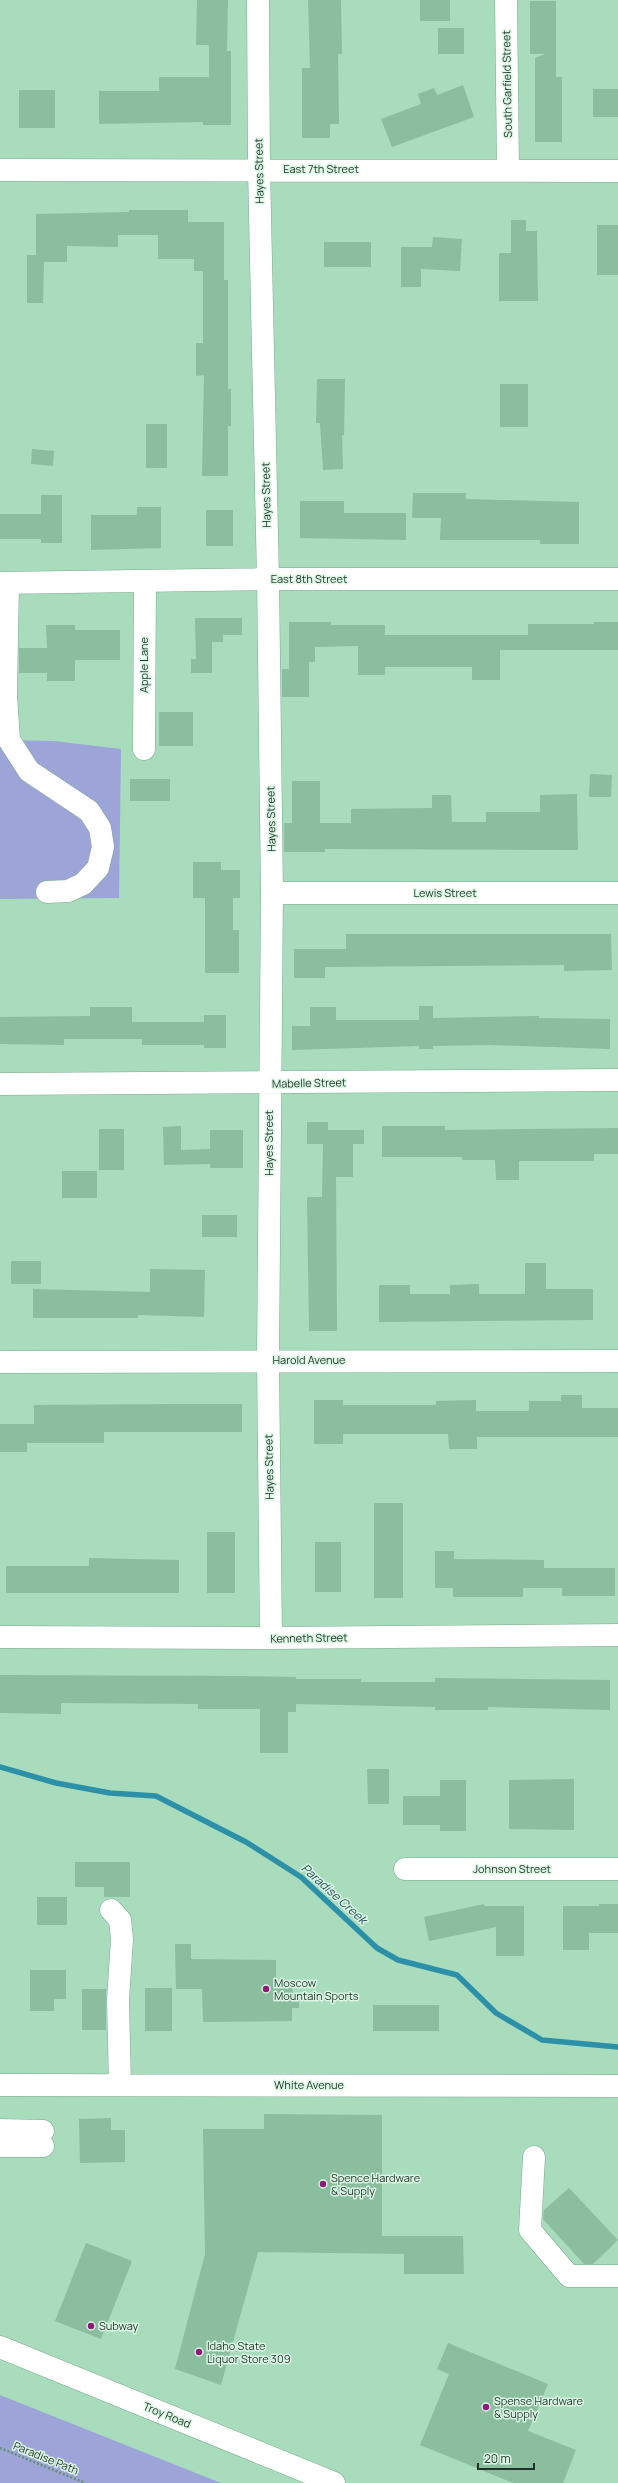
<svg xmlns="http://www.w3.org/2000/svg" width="618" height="2483" viewBox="0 0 618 2483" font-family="Manrope,sans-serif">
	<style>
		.green { fill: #9da5d8 }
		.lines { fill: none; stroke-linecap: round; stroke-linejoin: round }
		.stream { stroke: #2c90a8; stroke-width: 5.5 }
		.building { fill: #8bbd9f }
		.minor-casing { stroke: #79ab8d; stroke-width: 23 }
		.major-casing { stroke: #79ab8d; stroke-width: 23 }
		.path { stroke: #678d76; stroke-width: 2.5; stroke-dasharray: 2 2; stroke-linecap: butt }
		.minor { stroke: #fff; stroke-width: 22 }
		.major { stroke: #fff; stroke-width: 22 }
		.poi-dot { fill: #901a79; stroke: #dcf6e5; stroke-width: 1.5 }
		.labels { text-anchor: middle; stroke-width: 3; stroke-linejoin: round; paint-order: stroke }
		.street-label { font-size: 11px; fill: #1e3327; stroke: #dcf6e5 }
		.poi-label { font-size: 11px; fill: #1e3327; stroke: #dcf6e5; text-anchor: start }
		.water-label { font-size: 12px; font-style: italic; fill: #254f5a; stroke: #dcf6e5 }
	</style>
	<rect width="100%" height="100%" fill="#a8dcbc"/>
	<path class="green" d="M0 740 54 741 121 749 119 898 0 899Z
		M0 2395 221 2483H0Z"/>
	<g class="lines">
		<path class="stream" d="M0 1767 56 1783 110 1793 156 1796 246 1842 301 1877 377 1948 398 1960 457 1975 496 2013 542 2040 618 2047"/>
	</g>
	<path class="building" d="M197 0H228L227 51H231V125H203V122L99 124V91H159V77H209V45H196Z
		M308 0H341L342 54H338L339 124H330V138H302V68H310Z
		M420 0H450V21H420Z
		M530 1H556V77H562V142H535V58L545 54H530Z
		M438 28H464V54H438Z
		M463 85 474 117 392 147 381 119 421 104 418 94 434 88 437 95Z
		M593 89H618V117H593Z
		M19 90H55V128H19Z
		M129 210H188V222H224V280H228V389H231V426H228V476H202L204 375 196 376V343H203V271H194V259H158V235H118V247L67 246V262H44L43 303H27V255H36V214L129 212Z
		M511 220H526V231H537L538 301H499V253H511Z
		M597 225H618V275H597Z
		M433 237 462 239 460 271 421 269V287H401V247H432Z
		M324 242H371V267H324Z
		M317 379H345L344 435H342L343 469 323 470 320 423H316Z
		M500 384H528V427H500Z
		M146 424H167V468H146Z
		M32 449 54 451 53 466 31 464Z
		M413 493H466V499L579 502V544H540V540H440L441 518H412Z
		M41 495H62V543H41V539H0V514H41Z
		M300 501H344V513H406V540L300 538Z
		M137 507H161V548L91 550V515H137Z
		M206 510H233V546H206Z
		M195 618H242V635H223V642H212V673H191V659H196Z
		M289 622H331V625H385V635H528V624H594V622H618V650H500V680H472V667H385V675H358V646L315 647V662H309V697H282V669H289Z
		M46 625H75V630H120V660H75V681H47V673H19V648H47Z
		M159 712H193V746H159Z
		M590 774 612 775 611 797H589Z
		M130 779H170V801H130Z
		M292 781H320V823H351V809L432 808V795H451L452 822H486V812H540V795L577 794 578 850 325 849V852H284V823H292Z
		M193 862H221V870H240V898H233V930H239V973H205V898H193Z
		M346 934H611L612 970 564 971V965L325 967V978H294V949H346Z
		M419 1006H433V1018L539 1016V1018L610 1019V1049L490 1045 433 1046V1049H419V1046L292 1050V1026H310V1007H336V1020H419Z
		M90 1007H132V1022H204V1015H226V1048H204V1045H142V1039H64V1045L0 1044V1017L90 1016Z
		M307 1122H328V1130H364V1144H353V1177H336L337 1331H309L307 1197H322L323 1144H307Z
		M181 1126V1150L210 1149V1130H243V1168H210V1164L164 1165 163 1127Z
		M382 1126H445V1130L618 1128V1154H594V1161H519V1180H496L495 1160H462V1157H382Z
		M99 1129H124V1170H99Z
		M62 1171H97V1198H62Z
		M202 1215H237V1237H202Z
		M11 1261H41V1284H11Z
		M525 1263H546V1289H593V1320L379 1322V1285H410V1294H450V1285L479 1284V1294H525Z
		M150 1269 205 1270 204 1317 138 1315V1318H33V1289L150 1292Z
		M561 1395H582V1408H618V1437H477V1449H449L448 1434H343V1444H314V1400H343V1405H436V1401L476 1400V1411H529V1401H561Z
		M180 1404H242V1432H104V1443H27V1452H0V1424H34V1405Z
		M374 1503H403V1598H374Z
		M207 1532H235V1593H207Z
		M315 1542H341V1592H315Z
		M435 1551H454V1559L544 1560V1568H615V1596H562V1588H523V1597H453V1588H435Z
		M89 1558 179 1560V1593H6V1566H89Z
		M0 1675 242 1676 296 1677V1679H361V1682H435V1678L610 1680V1710L488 1707V1710H435V1707L296 1704V1712H288V1753H260V1709H198V1704L61 1703V1714L0 1713Z
		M367 1769H389V1804H368Z
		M574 1779V1830L509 1829V1780Z
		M440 1780H466V1831H440V1825H403V1796H440Z
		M75 1862H130V1897H104V1887H75Z
		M37 1897H67V1925H37Z
		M484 1904V1906H524V1956H496V1927L429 1941 424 1917Z
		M599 1904H618V1933H589V1950H563V1906H599Z
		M175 1944H191V1959L276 1960V1985L292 1984 293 1994H299V2008H292V2021L203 2022 202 1989H176Z
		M30 1970H66V1999H54V2011H30Z
		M145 1988H172V2031H145Z
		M82 1989H106V2030H82Z
		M373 2005H439V2031H373Z
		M264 2114 382 2115V2236H463L464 2274H404V2254L258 2252 221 2385 175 2369 205 2254 203 2129H264Z
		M111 2118V2130H125V2162L80 2163 79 2119Z
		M569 2188 618 2240 593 2264H584L543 2219 544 2210Z
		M86 2243 132 2261 101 2339 55 2321Z
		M448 2343 548 2384 528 2431 576 2450 563 2483H513L420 2445 449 2374 437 2369Z"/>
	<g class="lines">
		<g class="minor-casing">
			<path id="minor" d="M258 0 259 169 268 579 272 893 268 1360 271 1638
				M506 0 508 169
				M0 170 618 171
				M0 583 268 579H618
				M8 583 6 695 9 740 29 771 89 811 100 828 103 847 98 868 83 884 68 891 47 892
				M144 749 145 582
				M272 893H618
				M0 1084 618 1080
				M0 1362 618 1361
				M0 1637 271 1638 618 1635
				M405 1869H618
				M111 1910 120 1920 122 1939 118 2000 120 2085
				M0 2085 618 2086
				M0 2130 43 2131
				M0 2146H43
				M534 2157 530 2230 569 2276H618"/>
		</g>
		<g class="major-casing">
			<path id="major" d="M0 2347 334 2483"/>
		</g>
		<path class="path" d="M0 2448 85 2483"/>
		<use href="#minor" class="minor"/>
		<use href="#major" class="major"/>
	</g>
	<g class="poi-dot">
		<circle cx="266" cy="1989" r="4"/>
		<circle cx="323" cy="2184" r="4"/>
		<circle cx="91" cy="2326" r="4"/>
		<circle cx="199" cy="2352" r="4"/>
		<circle cx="486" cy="2407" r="4"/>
	</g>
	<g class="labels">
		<g class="street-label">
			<text transform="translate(507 84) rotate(-91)" y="4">South Garfield Street</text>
			<text x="321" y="173">East 7th Street</text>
			<text transform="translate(259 171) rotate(-91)" y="4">Hayes Street</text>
			<text transform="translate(266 495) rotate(-91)" y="4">Hayes Street</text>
			<text x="309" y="583">East 8th Street</text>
			<text transform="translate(144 665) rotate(-90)" y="4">Apple Lane</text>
			<text transform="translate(271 819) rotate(-91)" y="4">Hayes Street</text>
			<text x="445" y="897">Lewis Street</text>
			<text transform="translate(309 1083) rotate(-1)" y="4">Mabelle Street</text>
			<text transform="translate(269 1143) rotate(-90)" y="4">Hayes Street</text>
			<text x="309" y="1364">Harold Avenue</text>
			<text transform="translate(269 1467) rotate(-91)" y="4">Hayes Street</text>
			<text transform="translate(309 1638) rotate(-1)" y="4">Kenneth Street</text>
			<text x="512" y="1873">Johnson Street</text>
			<text x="309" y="2089">White Avenue</text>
			<text transform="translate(167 2415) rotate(22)" y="4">Troy Road</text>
			<text transform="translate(46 2458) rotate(22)" y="4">Paradise Path</text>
		</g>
		<g class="poi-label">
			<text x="274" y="1987">Moscow<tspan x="274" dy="13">Mountain Sports</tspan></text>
			<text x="331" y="2182">Spence Hardware<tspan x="331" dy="13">&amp; Supply</tspan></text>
			<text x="99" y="2330">Subway</text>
			<text x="207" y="2350">Idaho State<tspan x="207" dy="13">Liquor Store 309</tspan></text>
			<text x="494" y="2405">Spense Hardware<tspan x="494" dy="13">&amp; Supply</tspan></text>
		</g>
		<g class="water-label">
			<text transform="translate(334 1894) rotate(42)" y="4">Paradise Creek</text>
		</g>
	</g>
	<path d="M478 2463v6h56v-6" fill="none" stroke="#1e3327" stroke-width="2"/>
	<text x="484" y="2463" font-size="12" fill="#1e3327" stroke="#dcf6e5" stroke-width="3" paint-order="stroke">20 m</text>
</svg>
